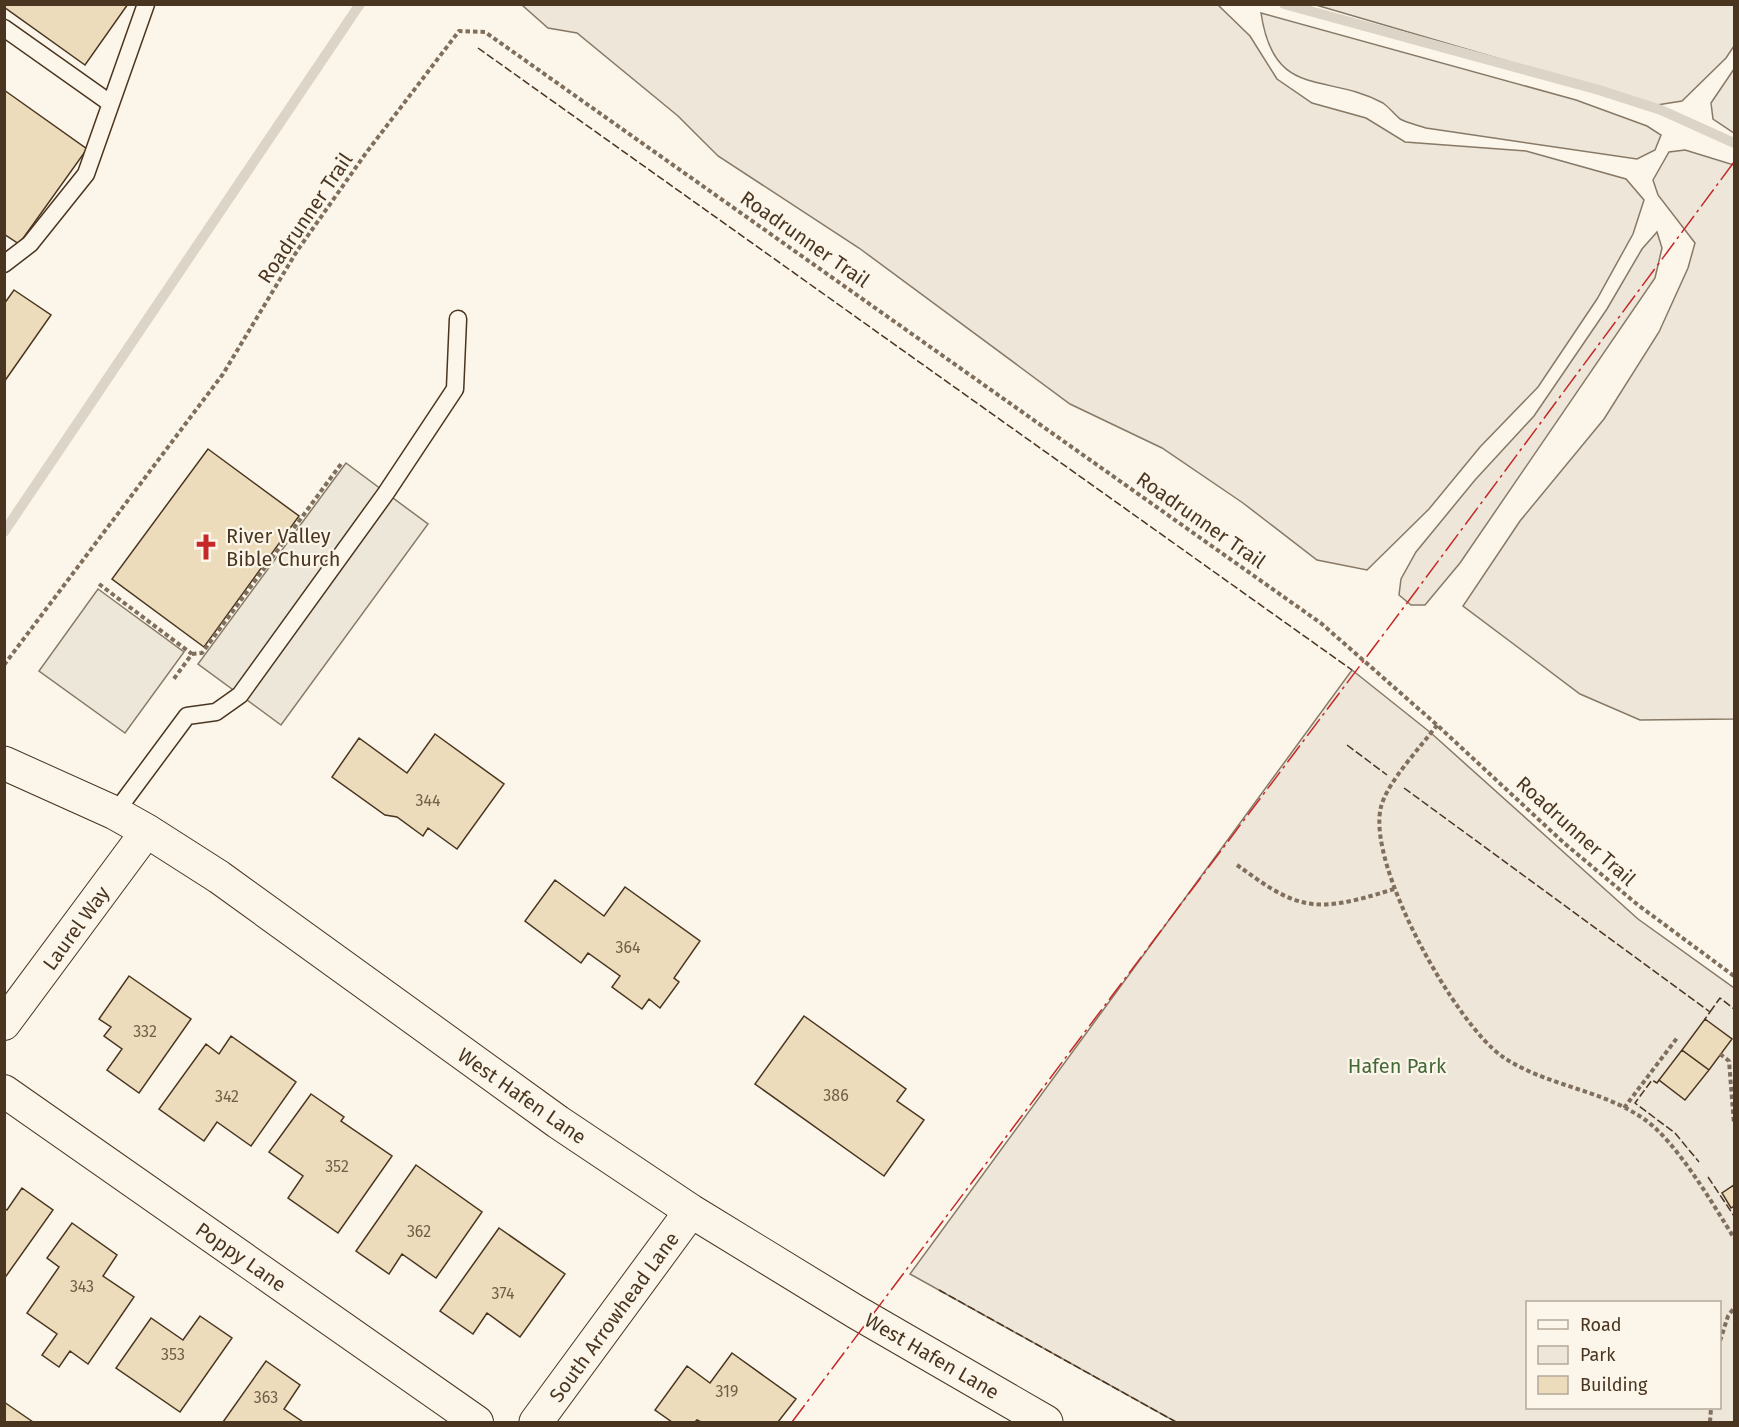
<svg xmlns="http://www.w3.org/2000/svg" width="1739" height="1427" viewBox="0 0 1739 1427" font-family="'Fira Sans',sans-serif">
	<style>
		.green { fill: #ede6d9; stroke: #887966; stroke-width: 1.5; fill-rule: evenodd }
		.parking { fill: #ede7d9; stroke: #887966; stroke-width: 1.5 }
		.lines { fill: none; stroke-linecap: round; stroke-linejoin: round }
		.stream { stroke: #dcd4c6; stroke-width: 10 }
		.building { fill: #ecdcbc; stroke: #4a3520; stroke-width: 1.5 }
		.lane-casing { stroke: #4a3520; stroke-width: 19 }
		.street-casing { stroke: #4a3520; stroke-width: 34 }
		.secondary-casing { stroke: #4a3520; stroke-width: 35 }
		.path { stroke: #7f6f5c; stroke-width: 4; stroke-dasharray: 4.5 3; stroke-linecap: butt }
		.lane { stroke: #fbf6e9; stroke-width: 16 }
		.street { stroke: #fbf6e9; stroke-width: 32 }
		.secondary { stroke: #fbf6e9; stroke-width: 33 }
		.fence { stroke: #4a3520; stroke-width: 1.5; stroke-dasharray: 8 3; stroke-linecap: butt }
		.power { stroke: #c62828; stroke-width: 1.5; stroke-dasharray: 21 4.5 3 4.5; stroke-linecap: butt }
		.labels { text-anchor: middle; stroke-width: 4.5; stroke-linejoin: round; paint-order: stroke }
		.number-label { font-size: 16px; fill: #725f47 }
		.street-label { font-size: 20px; fill: #4a3520; stroke: #fbf6e9 }
		.poi-label { font-size: 20px; fill: #4a3520; stroke: #fbf6e9; text-anchor: start }
		.park-label { font-size: 20px; fill: #436837; stroke: #fbf6e9 }
	</style>
	<rect width="100%" height="100%" fill="#fbf6e9"/>
	<path class="green" d="M522 5H1218L1250 36 1277 79 1312 103 1366 118 1405 142 1526 151 1626 179 1644 200 1633 234 1597 299 1538 387 1480 447 1429 509 1367 570 1317 560 1243 503 1162 448 1070 404 859 248 718 156 678 116 577 33 548 28Z
		M1316 5H1734V46L1726 58 1682 101 1657 105Z
		M1261 13 1576 100 1647 126 1661 135 1655 150 1637 159 1426 128C1418 125 1407 123 1400 119 1394 114 1389 107 1383 103 1326 72 1274 101 1261 13Z
		M1734 69V133L1713 119 1711 103Z
		M1685 150 1734 165V719L1640 720 1580 694 1463 606 1520 521 1604 419 1659 332 1688 268 1695 243 1658 195 1653 180 1669 152Z
		M1657 232 1662 248 1655 278 1460 563 1425 605H1411L1399 595 1401 579 1416 552 1475 480 1534 416 1607 309 1642 249Z
		M1352 670 1431 733 1638 919 1734 988V1422H1176L910 1274ZM1528 1302H1720V1408H1528Z"/>
	<path class="parking" d="M346 463 428 524 281 725 198 664Z
		M98 589 184 652 125 733 39 671Z"/>
	<g class="lines">
		<path class="stream" d="M1284 4 1599 90 1661 110 1734 143
			M4 532 360 4"/>
	</g>
	<path class="building" d="M4 4H128L85 65 4 7Z
		M4 90 87 149 19 244 4 234Z
		M14 290 51 315 4 382V304Z
		M208 449 299 516 204 647 112 579Z
		M435 734 504 784 457 849 428 828 423 836 397 817 385 815 332 777 359 738 407 773Z
		M555 880 604 916 625 887 700 941 674 978 679 982 660 1008 649 999 642 1009 612 987 620 976 588 953 581 963 525 921Z
		M129 976 191 1019 139 1093 107 1070 122 1049 104 1036 111 1027 99 1019Z
		M804 1016 906 1089 897 1101 924 1120 884 1176 755 1084Z
		M1705 1019 1732 1039 1709 1070 1682 1050Z
		M231 1036 296 1082 251 1146 217 1122 204 1141 159 1109 206 1044 219 1054Z
		M1682 1050 1709 1070 1685 1100 1659 1080Z
		M311 1094 344 1117 341 1121 392 1156 338 1233 288 1198 303 1176 269 1152Z
		M416 1165 482 1212 436 1278 402 1254 389 1274 356 1251Z
		M1734 1185V1206L1731 1208 1722 1193Z
		M22 1188 53 1210 4 1279V1208L7 1210Z
		M72 1223 117 1255 103 1276 134 1297 88 1364 70 1351 59 1367 42 1355 57 1334 27 1313 59 1267 47 1258Z
		M499 1228 565 1274 520 1337 487 1313 473 1334 440 1311Z
		M200 1316 232 1338 180 1412 116 1368 151 1318 183 1340Z
		M732 1353 796 1399 778 1422H701L697 1420 695 1422H672L655 1410 687 1366 710 1383Z
		M266 1361 300 1385 284 1409 303 1422H223Z
		M4 1402 33 1422H4Z"/>
	<g class="lines">
		<g class="lane-casing">
			<path id="lane" d="M4 28 110 103
				M4 264 30 244 86 174 146 4
				M115 813 187 716 216 712 240 695 386 493 455 389 458 319"/>
		</g>
		<g class="street-casing">
			<path id="street" d="M4 1024 147 831
				M4 1091 477 1422"/>
		</g>
		<g class="secondary-casing">
			<path id="secondary" d="M4 763 115 813 147 831 219 877 558 1122 691 1211 856 1312 1046 1422
				M536 1422 691 1211"/>
		</g>
		<path class="path" d="M99 584 192 654 173 680
			M192 654 202 653 341 464
			M4 665 223 374 297 251 366 153 459 31 485 32 1322 624 1437 725 1564 843 1638 905 1734 976
			M1437 725C1421 747 1387 782 1381 807 1366 865 1456 1025 1503 1057 1546 1086 1601 1089 1644 1119 1676 1141 1713 1204 1734 1238
			M1237 865C1257 879 1278 896 1302 902 1329 910 1368 897 1394 889
			M1720 1054 1729 1061 1734 1124
			M1624 1108 1677 1038
			M1720 1341 1728 1316 1734 1308
			M1710 1422 1711 1408"/>
		<use href="#lane" class="lane"/>
		<use href="#street" class="street"/>
		<use href="#secondary" class="secondary"/>
		<path class="fence" d="M478 48 1352 670
			M1347 745 1387 775
			M1404 788 1710 1012 1705 1019
			M1710 1012 1720 998 1734 1009
			M1659 1080 1657 1083 1652 1080 1635 1103 1675 1133 1699 1162
			M1708 1177 1734 1216
			M939 1290 1176 1422"/>
		<path class="power" d="M792 1422 1416 591 1734 162"/>
	</g>
	<defs>
		<g id="church-bare" transform="scale(2.07)"><path d="M-1.2-6h2.4v3.5h3.3v2.4h-3.3V6h-2.4V-.1h-3.3v-2.4h3.3Z" fill="#c62828" stroke="#fbf6e9" stroke-width="2.5" paint-order="stroke"/></g>
	</defs>
	<g fill-rule="evenodd">
		<use href="#church-bare" x="206" y="547"/>
	</g>
	<g class="labels">
		<g class="number-label">
			<text x="428" y="806">344</text>
			<text x="628" y="953">364</text>
			<text x="145" y="1037">332</text>
			<text x="836" y="1101">386</text>
			<text x="227" y="1102">342</text>
			<text x="337" y="1172">352</text>
			<text x="419" y="1237">362</text>
			<text x="82" y="1292">343</text>
			<text x="503" y="1299">374</text>
			<text x="173" y="1360">353</text>
			<text x="727" y="1397">319</text>
			<text x="266" y="1403">363</text>
		</g>
		<g class="street-label">
			<text transform="translate(305 218) rotate(-56)" y="7">Roadrunner Trail</text>
			<text transform="translate(805 239) rotate(35)" y="7">Roadrunner Trail</text>
			<text transform="translate(1201 520) rotate(35)" y="7">Roadrunner Trail</text>
			<text transform="translate(1576 831) rotate(42)" y="7">Roadrunner Trail</text>
			<text transform="translate(76 928) rotate(-54)" y="7">Laurel Way</text>
			<text transform="translate(522 1096) rotate(35)" y="7">West Hafen Lane</text>
			<text transform="translate(241 1257) rotate(35)" y="7">Poppy Lane</text>
			<text transform="translate(614 1317) rotate(-54)" y="7">South Arrowhead Lane</text>
			<text transform="translate(932 1356) rotate(30)" y="7">West Hafen Lane</text>
		</g>
		<g class="poi-label">
			<text x="226" y="543">River Valley<tspan x="226" dy="23">Bible Church</tspan></text>
		</g>
		<g class="park-label">
			<text x="1397" y="1073">Hafen Park</text>
		</g>
	</g>
	<rect width="1739" height="1427" fill="none" stroke="#4a3520" stroke-width="12"/>
	<rect x="1526" y="1301" width="195" height="108" fill="#fbf6e9" stroke="#b4a999" stroke-width="1.5"/>
	<rect x="1538" y="1320" width="30" height="9" fill="#fbf6e9" stroke="#b4a999" stroke-width="1.5"/>
	<text x="1580" y="1331" font-size="18" fill="#4a3520">Road</text>
	<rect x="1538" y="1346" width="30" height="18" fill="#ede6d9" stroke="#b4a999" stroke-width="1.5"/>
	<text x="1580" y="1361" font-size="18" fill="#4a3520">Park</text>
	<rect x="1538" y="1376" width="30" height="18" fill="#ecdcbc" stroke="#b4a999" stroke-width="1.5"/>
	<text x="1580" y="1391" font-size="18" fill="#4a3520">Building</text>
</svg>
